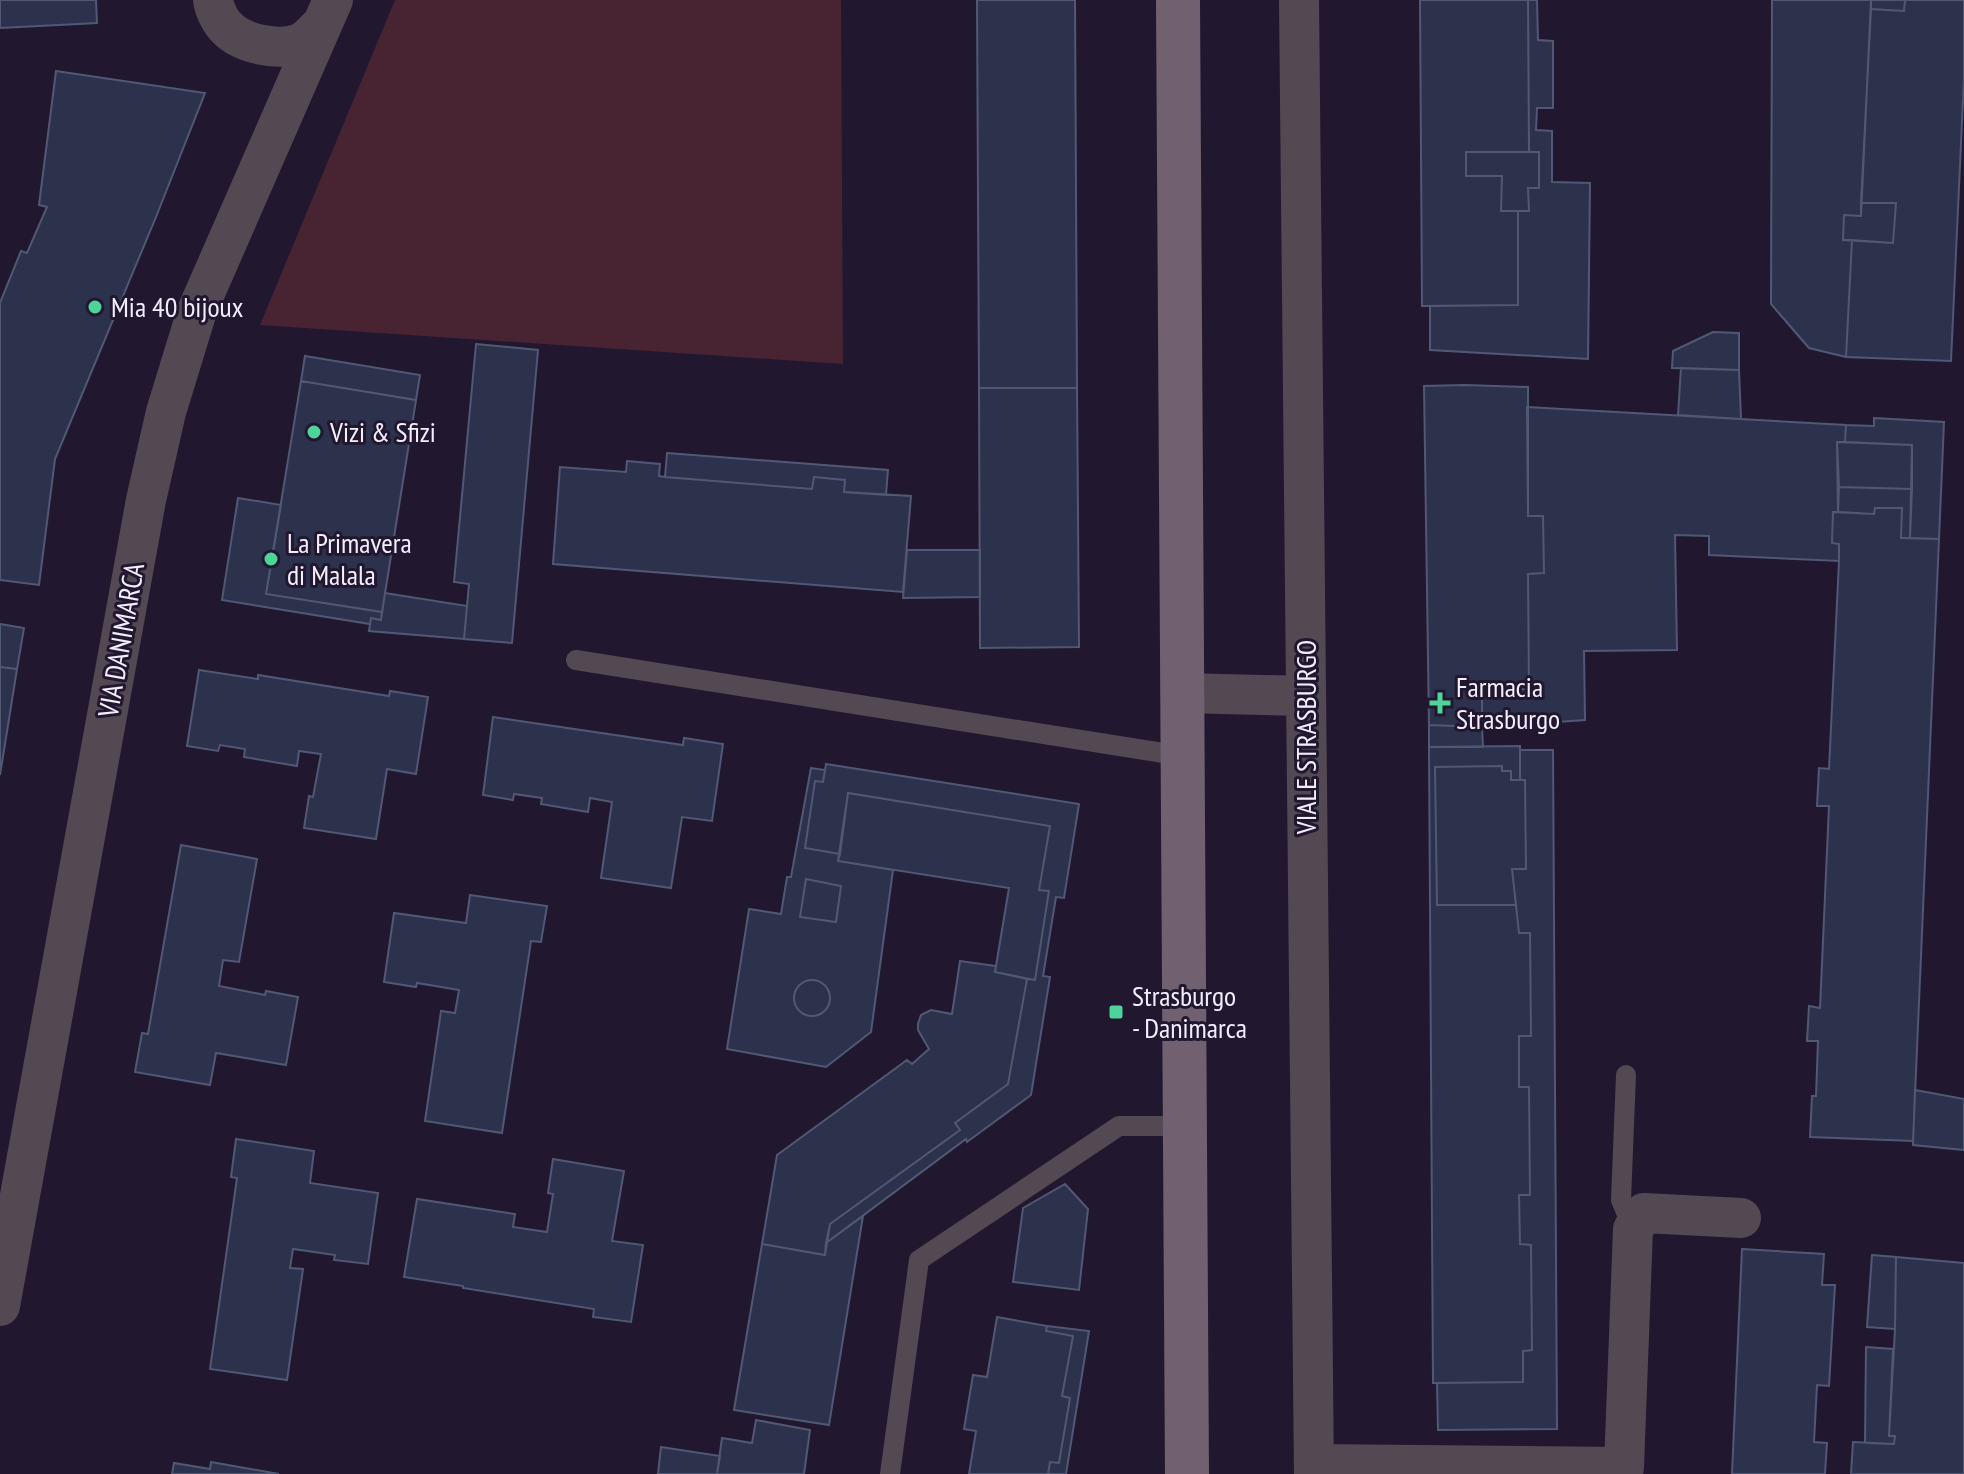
<svg xmlns="http://www.w3.org/2000/svg" width="1964" height="1474" viewBox="0 0 1964 1474" font-family="'PT Sans Narrow',sans-serif">
	<style>
		.green { fill: #482432 }
		.building { fill: #2c324b; stroke: #515873; stroke-width: 2 }
		.lines { fill: none; stroke-linecap: round; stroke-linejoin: round }
		.lane { stroke: #534952; stroke-width: 20 }
		.street { stroke: #534952; stroke-width: 40 }
		.secondary { stroke: #716170; stroke-width: 44 }
		.poi-dot { fill: #4ed39a; stroke: #211830; stroke-width: 3 }
		.labels { text-anchor: middle; stroke-width: 6; stroke-linejoin: round; paint-order: stroke }
		.poi-label { font-size: 28px; fill: #f3eefe; stroke: #211830; text-anchor: start }
		.street-label { font-size: 28px; fill: #f3eefe; stroke: #211830 }
	</style>
	<rect width="100%" height="100%" fill="#211830"/>
	<path class="green" d="M395 0H841L843 364 260 325Z"/>
	<path class="building" d="M0 0H96L97 23 0 28Z
		M977 0H1075L1077 388H979Z
		M1420 0H1528L1529 152H1466V176H1502L1501 211H1518V305L1422 306Z
		M1528 0H1537L1538 40 1553 41V108H1537L1536 130 1552 131V182L1590 183 1588 359 1430 350V306L1518 305V211H1529L1528 188H1539V152H1529Z
		M1772 0H1871L1861 216 1844 215 1843 240H1852L1846 357 1809 348 1771 304Z
		M1871 0H1905L1904 11 1871 9Z
		M1905 0H1964V78L1951 361 1846 357 1852 240 1893 243 1896 203H1861L1871 9 1904 11Z
		M56 71 205 93 156 217 55 459 39 585 0 580V303L21 251 27 253 47 207 39 205Z
		M1466 152H1539V188H1528L1529 211H1501L1502 176H1466Z
		M1861 203H1896L1893 243 1843 240 1844 215 1861 216Z
		M1713 332 1739 333V370L1672 368 1673 351Z
		M476 344 538 350 512 643 464 639 469 584 454 582Z
		M305 356 420 375 416 400 301 381Z
		M1681 368 1739 370 1741 419 1678 415Z
		M301 381 416 400 382 612 266 594Z
		M1465 385 1528 387V516H1543L1544 573 1528 574 1529 689H1482V727L1429 725 1424 386Z
		M979 388H1077L1079 647 980 648Z
		M1527 407 1846 425 1845 442H1837L1838 512H1833L1832 543 1839 544V561L1709 555V536L1675 535 1677 650 1584 651 1585 720 1482 727V689H1529L1528 574 1544 573 1543 516H1528Z
		M1874 418 1944 422 1939 539 1910 538 1912 445 1845 442 1846 425 1874 426Z
		M1837 442 1912 445V489L1839 487Z
		M667 453 888 470 886 495 844 492 845 480 814 477 812 489 665 477Z
		M627 461 660 464 659 476 665 477 812 489 814 477 845 480 844 492 911 496 903 592 553 564 560 467 626 472Z
		M1839 487 1912 489 1910 538H1901L1902 508H1875L1874 514 1838 512Z
		M238 498 281 505 266 594 382 612 381 620 371 618 370 624 222 600Z
		M1875 508H1902L1901 538 1939 539 1913 1141 1810 1137 1812 1096H1816L1818 1041H1807L1809 1006 1820 1008 1829 806H1817L1819 768 1829 769 1839 561V544L1832 543 1833 512 1874 514Z
		M907 550H980V597L903 598Z
		M385 593 467 606 464 639 369 631 371 618 381 620Z
		M0 624 24 628 17 669 0 667Z
		M0 667 17 669 0 775Z
		M199 670 258 679V675L389 696 390 691 428 697 416 774 387 769 376 839 304 828 309 796 313 797 321 754 299 751 297 766 244 757 245 749 220 745 218 751 187 746Z
		M493 717 683 745 684 738 723 744 712 821 682 817 671 888 601 878 612 802 590 798 588 812 541 804 542 798 514 794 513 800 483 795Z
		M1429 725 1482 727 1483 747H1429Z
		M1520 746V780H1511V771H1502V766L1435 767 1437 905H1516L1519 933H1530L1531 1036H1519V1087H1529L1530 1195H1519L1520 1244 1531 1245 1532 1350 1523 1351V1382L1433 1383 1429 747Z
		M1520 750H1553L1557 1429 1438 1430 1437 1383 1523 1382V1351L1532 1350 1531 1245 1520 1244 1519 1195H1530L1529 1087H1519V1036H1531L1530 933H1519L1512 869H1526L1525 780H1520Z
		M826 764 1079 804 1064 898 1056 897 1043 976 1050 977 1031 1095 967 1142 966 1139 826 1243 830 1224 960 1130 955 1123 1008 1084 1027 979 1035 980 1049 891 1039 890 1050 826 848 793 840 854 805 848 815 781 823 782Z
		M1502 766V771H1511V780H1525L1526 869H1512L1516 905H1437L1435 767Z
		M811 768 825 770 823 782 815 781 805 848 840 854 838 861 893 870 871 1032 826 1067 727 1049 749 909 781 914 787 877H791Z
		M848 793 1050 826 1039 890 1049 891 1035 980 995 972 1009 888 838 861Z
		M181 845 257 859 239 962 223 960 219 986 265 995 266 991 298 997 286 1065 216 1053 210 1085 135 1072 142 1033 148 1034Z
		M806 879 841 886 836 922 800 917Z
		M470 895 547 906 541 942 531 941 502 1133 425 1121 441 1011 455 1013 459 990 417 983 416 987 384 982 394 913 466 923Z
		M960 961 996 966 995 972 1027 979 1008 1084 955 1123 960 1130 830 1224 825 1255 762 1244 777 1155 907 1060 912 1064 929 1049 918 1030V1024L921 1015 931 1010 952 1014Z
		M794 998a18 18 0 1 1 36 0a18 18 0 1 1-36 0Z
		M1915 1090 1964 1099V1150L1913 1145Z
		M236 1139 314 1151 310 1183 378 1193 368 1264 334 1260 335 1255 293 1249 290 1268 303 1269 287 1380 210 1369 237 1178 231 1177Z
		M553 1159 624 1171 612 1241 643 1245 631 1322 593 1317 594 1309 463 1288V1286L404 1277 417 1199 515 1214 513 1227 547 1232 553 1194 548 1193Z
		M1065 1184 1088 1209 1079 1290 1013 1282 1023 1208Z
		M863 1216 829 1425 734 1410 762 1244 825 1255 826 1243Z
		M1742 1249 1824 1254 1822 1285H1835L1829 1386 1817 1385 1814 1442 1827 1443 1825 1474H1732Z
		M1872 1255 1896 1257 1895 1329 1867 1327Z
		M1896 1257 1964 1263V1474H1851L1853 1442 1894 1444 1895 1436H1889L1895 1329Z
		M997 1317 1047 1326 1046 1331 1073 1336 1062 1396 1070 1398 1059 1463 1050 1462 1048 1474H969L976 1431 964 1429 973 1375 987 1377Z
		M1047 1326 1089 1331 1066 1474H1048L1050 1462 1059 1463 1070 1398 1062 1396 1073 1336 1046 1331Z
		M1866 1347 1893 1349 1889 1436H1895L1894 1444 1865 1443Z
		M756 1420 810 1430 804 1474H717L722 1438 752 1443Z
		M661 1447 720 1456 717 1474H658Z
		M211 1462 279 1474H172L174 1463 210 1469Z"/>
	<g class="lines">
		<path class="lane" d="M576 660 1182 756
			M1626 1075 1621 1200 1633 1229
			M890 1474 919 1260 1119 1126H1185"/>
		<path class="street" d="M213 0C214 8 220 22 227 28 242 44 278 51 298 44 307 41 315 31 322 24
			M1299 0 1314 1474
			M1182 693 1306 696
			M0 1306 146 500 166 412 197 311 333 0
			M1314 1464 1624 1467 1623 1474
			M1624 1467 1633 1229 1644 1213 1741 1218"/>
		<path class="secondary" d="M1178 0 1187 1474"/>
	</g>
	<g class="poi-dot">
		<circle cx="95" cy="307" r="8"/>
		<circle cx="314" cy="432" r="8"/>
		<circle cx="271" cy="559" r="8"/>
		<path d="M1436 691h8v8h8v8h-8v8h-8v-8h-8v-8h8z"/>
		<rect x="1108" y="1004" width="16" height="16" rx="4"/>
	</g>
	<g class="labels">
		<g class="poi-label">
			<text x="111" y="317">Mia 40 bijoux</text>
			<text x="330" y="442">Vizi &amp; Sfizi</text>
			<text x="287" y="553">La Primavera<tspan x="287" dy="32">di Malala</tspan></text>
			<text x="1456" y="697">Farmacia<tspan x="1456" dy="32">Strasburgo</tspan></text>
			<text x="1132" y="1006">Strasburgo<tspan x="1132" dy="32">- Danimarca</tspan></text>
		</g>
		<g class="street-label">
			<text transform="translate(121 640) rotate(-80)" y="10">VIA DANIMARCA</text>
			<text transform="translate(1306 737) rotate(-90)" y="10">VIALE STRASBURGO</text>
		</g>
	</g>
</svg>
